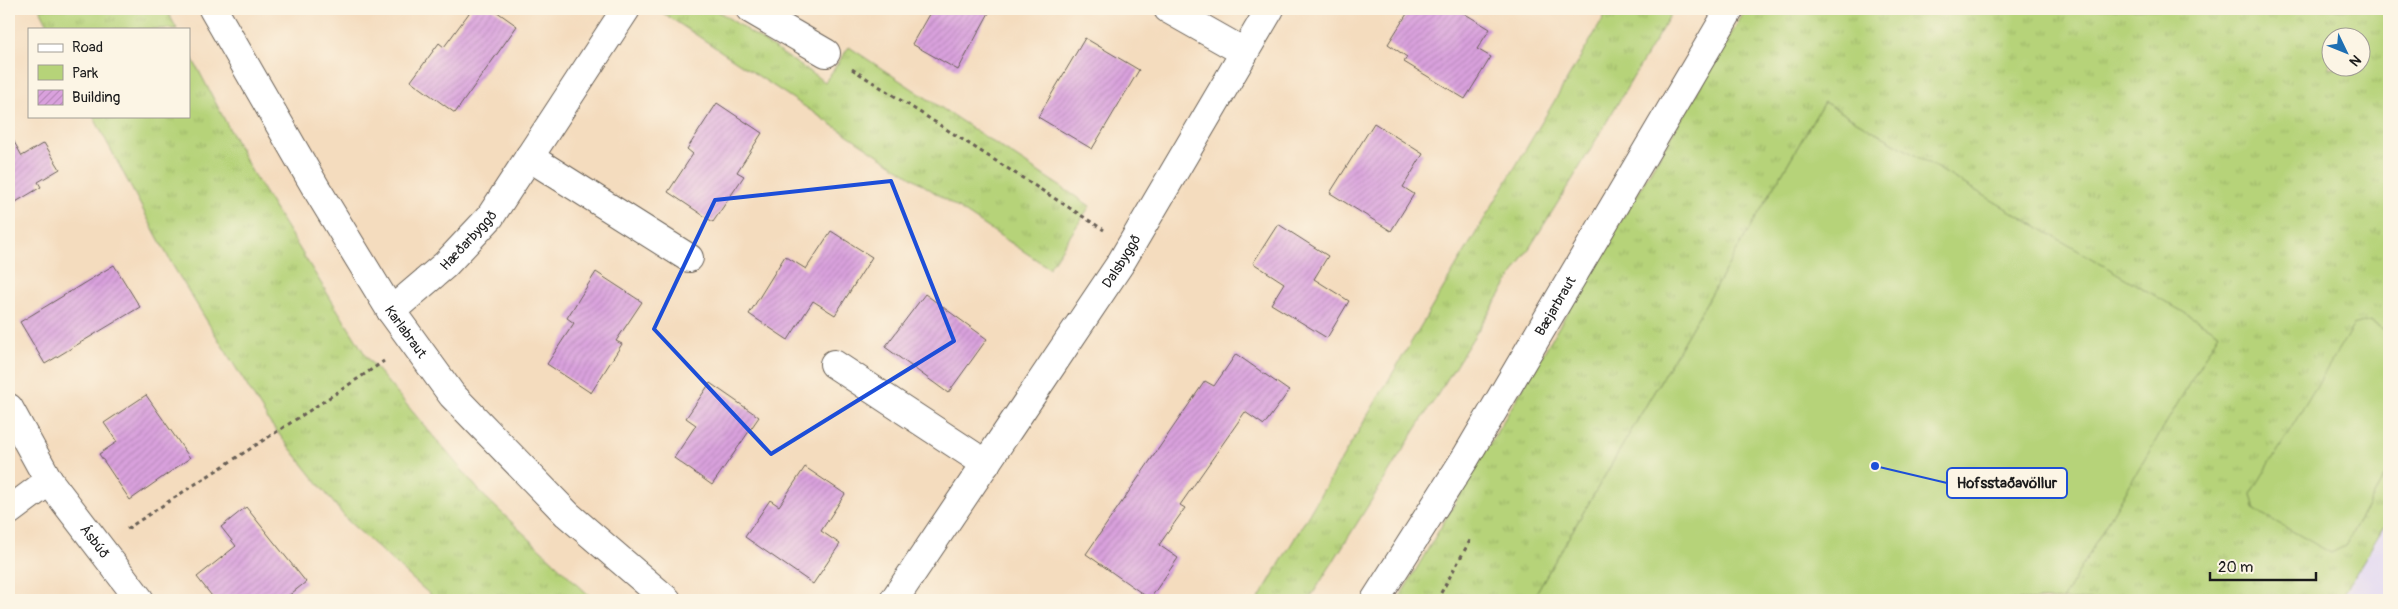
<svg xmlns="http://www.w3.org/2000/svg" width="2398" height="609" viewBox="0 0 2398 609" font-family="Pangolin,sans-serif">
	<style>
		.built { fill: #dfd5f5 }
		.grass { fill: url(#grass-tufts); stroke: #69784a; fill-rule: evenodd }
		.green { fill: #b6d379; stroke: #69784a }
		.building { fill: url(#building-hatch) }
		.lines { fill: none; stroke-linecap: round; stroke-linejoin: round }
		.street-casing { stroke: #685f55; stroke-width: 30 }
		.secondary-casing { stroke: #685f55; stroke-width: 30 }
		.path { stroke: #685f55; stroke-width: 3; stroke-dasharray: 4 4; stroke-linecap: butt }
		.street { stroke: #fff; stroke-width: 28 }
		.secondary { stroke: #fff; stroke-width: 28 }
		.marked { fill: none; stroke: #1d4ed8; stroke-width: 4; stroke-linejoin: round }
		.labels { text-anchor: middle; stroke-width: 4.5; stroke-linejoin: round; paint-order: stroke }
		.street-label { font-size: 14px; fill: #1c1c1c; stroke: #fcf5e5 }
		.leader { fill: none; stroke: #1d4ed8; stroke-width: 2 }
		.callout-dot { fill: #1d4ed8; stroke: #fcf5e5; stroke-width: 2 }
		.callout { fill: #fcf5e5; stroke: #1d4ed8; stroke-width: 2 }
		.callout-label { font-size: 15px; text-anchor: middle; font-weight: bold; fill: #1c1c1c }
	</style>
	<defs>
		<pattern id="grass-tufts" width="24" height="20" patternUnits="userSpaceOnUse" patternTransform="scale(1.25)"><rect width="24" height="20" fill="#b6d379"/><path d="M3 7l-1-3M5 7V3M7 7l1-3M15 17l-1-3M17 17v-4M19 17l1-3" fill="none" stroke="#9cb568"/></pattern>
		<pattern id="building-hatch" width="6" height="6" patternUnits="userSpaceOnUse" patternTransform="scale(1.25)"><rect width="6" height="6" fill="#d9a1dd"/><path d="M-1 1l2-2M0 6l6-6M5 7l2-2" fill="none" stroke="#ba8abd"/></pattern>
	</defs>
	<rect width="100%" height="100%" fill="#fcf5e5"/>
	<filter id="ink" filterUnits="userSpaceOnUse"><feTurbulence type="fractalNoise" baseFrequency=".02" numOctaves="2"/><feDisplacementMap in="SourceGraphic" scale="10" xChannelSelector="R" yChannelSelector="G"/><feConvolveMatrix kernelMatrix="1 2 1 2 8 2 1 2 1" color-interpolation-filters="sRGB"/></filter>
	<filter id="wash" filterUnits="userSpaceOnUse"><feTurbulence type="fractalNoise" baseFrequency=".0096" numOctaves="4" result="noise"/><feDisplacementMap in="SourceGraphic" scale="20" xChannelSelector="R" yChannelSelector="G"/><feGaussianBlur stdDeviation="1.12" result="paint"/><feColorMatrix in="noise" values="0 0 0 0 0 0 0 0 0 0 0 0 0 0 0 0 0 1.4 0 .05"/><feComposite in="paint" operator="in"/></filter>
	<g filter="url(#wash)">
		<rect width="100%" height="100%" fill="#f4dcbe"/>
		<path class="built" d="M2389 518V600H2340Z"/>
		<path class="grass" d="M40 9H166L177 29H50Z
			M657 9H715L825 82 849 47 1090 206 1049 268Z
			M1609 9H1674L1572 180 1309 600H1258Z
			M1746 9H2389V333L2370 321 2345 546 2389 469V518L2340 600H2062L2218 333 1824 102 1532 600H1398ZM2330 38H2360V68H2330Z
			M189 52 252 172 368 359 483 495 594 600H436L348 521 270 423 173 266 93 116H189Z"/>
		<path class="green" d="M1824 102 2219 333 2062 600H1532Z
			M2370 321 2389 333V469L2345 546 2331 553 2255 510 2251 494 2353 326Z"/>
		<g id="blocks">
			<path class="building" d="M472 9H493L517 26 455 113 411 81 439 43 444 47Z
				M932 9H991L958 70 912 44Z
				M1410 9H1457L1490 29 1477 49 1491 57 1465 99 1404 62 1407 57 1388 44Z
				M1085 38 1139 70 1092 149 1038 117Z
				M717 103 762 133 737 172 744 176 713 222 668 192 693 154 687 149Z
				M1374 123 1423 154 1403 187 1414 194 1391 231 1330 193Z
				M9 133 22 156 44 143 60 169 38 182 41 187 9 206Z
				M1278 224 1328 256 1314 279 1349 301 1327 338 1271 304 1284 283 1253 263Z
				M831 231 872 257 835 315 813 301 788 340 749 314 785 256 806 269Z
				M114 265 140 307 45 364 20 322Z
				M596 272 642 302 616 341 622 344 591 393 547 364 574 323 567 318Z
				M925 294 987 339 948 393 885 347Z
				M1236 354 1289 391 1264 425 1245 412 1180 505 1185 508 1159 545 1178 558 1150 599 1086 554 1205 381 1214 386Z
				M710 383 759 417 712 485 674 458 696 425 686 418Z
				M146 395 190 458 130 500 99 454 117 442 104 423Z
				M805 467 845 494 821 531 840 544 813 584 745 537 770 500 779 506Z
				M246 507 306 582 283 600H215L197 577 236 546 221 527Z"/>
		</g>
	</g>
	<g filter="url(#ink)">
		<use href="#blocks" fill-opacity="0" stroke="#685f55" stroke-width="1"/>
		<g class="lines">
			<g class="street-casing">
				<g id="street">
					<path d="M750 9 826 53"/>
					<path d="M1168 9 1244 52"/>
					<path d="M529 157 689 258"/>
					<path id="s1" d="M391 311 445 265 490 217 626 9"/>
					<path d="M834 364 986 464"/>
					<path id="s2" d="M9 408 49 481 140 600"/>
					<path d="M9 511 49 481"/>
					<path id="s3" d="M894 600 1120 264 1270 9"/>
				</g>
			</g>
			<g class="secondary-casing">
				<g id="secondary">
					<path id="s4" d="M213 9 316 188 391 311 452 395 567 514 667 600"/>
					<path id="s5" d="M1375 600 1466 457 1730 9"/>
				</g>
			</g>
			<path class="path" d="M852 69 1104 230
				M127 529C212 472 299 419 384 361
				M1437 600 1472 537
				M2386 600 2389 595"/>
			<use href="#street" class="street"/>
			<use href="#secondary" class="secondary"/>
		</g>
	</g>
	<path class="marked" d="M891 181 954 341 771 454 654 329 715 200Z"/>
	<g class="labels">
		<g class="street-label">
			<text dy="5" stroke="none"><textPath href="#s1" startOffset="105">Hæðarbyggð</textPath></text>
			<text dy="5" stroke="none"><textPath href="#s3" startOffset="408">Dalsbyggð</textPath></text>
			<text dy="5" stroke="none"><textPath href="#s5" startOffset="345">Bæjarbraut</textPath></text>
			<text dy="5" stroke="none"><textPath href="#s4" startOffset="376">Karlabraut</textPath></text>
			<text dy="5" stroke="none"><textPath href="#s2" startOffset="159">Ásbúð</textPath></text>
		</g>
	</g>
	<path class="leader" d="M1875 466L1947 483"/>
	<circle class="callout-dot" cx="1875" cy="466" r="5"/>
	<rect class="callout" x="1947" y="468" width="120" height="30" rx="5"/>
	<g class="callout-label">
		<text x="2007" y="488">Hofsstaðavöllur</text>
	</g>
	<rect width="2398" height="609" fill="none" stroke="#fcf5e5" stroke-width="30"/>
	<rect x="28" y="28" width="162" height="90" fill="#fcf5e5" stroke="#a29e95"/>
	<rect x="38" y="44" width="25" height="8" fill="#ffffff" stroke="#a29e95"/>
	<text x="72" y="52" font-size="15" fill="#1c1c1c">Road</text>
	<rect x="38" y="65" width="25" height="15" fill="#b6d379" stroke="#a29e95"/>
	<text x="72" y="78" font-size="15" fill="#1c1c1c">Park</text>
	<rect x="38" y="90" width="25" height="15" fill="url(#building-hatch)" stroke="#a29e95"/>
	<text x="72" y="102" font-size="15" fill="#1c1c1c">Building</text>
	<g transform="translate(2346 52) rotate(133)"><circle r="24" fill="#fcf5e5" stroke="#a29e95"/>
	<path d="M0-4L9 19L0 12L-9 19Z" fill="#1f6fb2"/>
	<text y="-8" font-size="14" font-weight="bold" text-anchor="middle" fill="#1c1c1c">N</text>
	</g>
	<path d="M2210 572v8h106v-8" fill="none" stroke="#1c1c1c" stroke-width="2.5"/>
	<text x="2218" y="572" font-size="15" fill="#1c1c1c" stroke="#fcf5e5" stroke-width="4" paint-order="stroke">20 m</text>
</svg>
